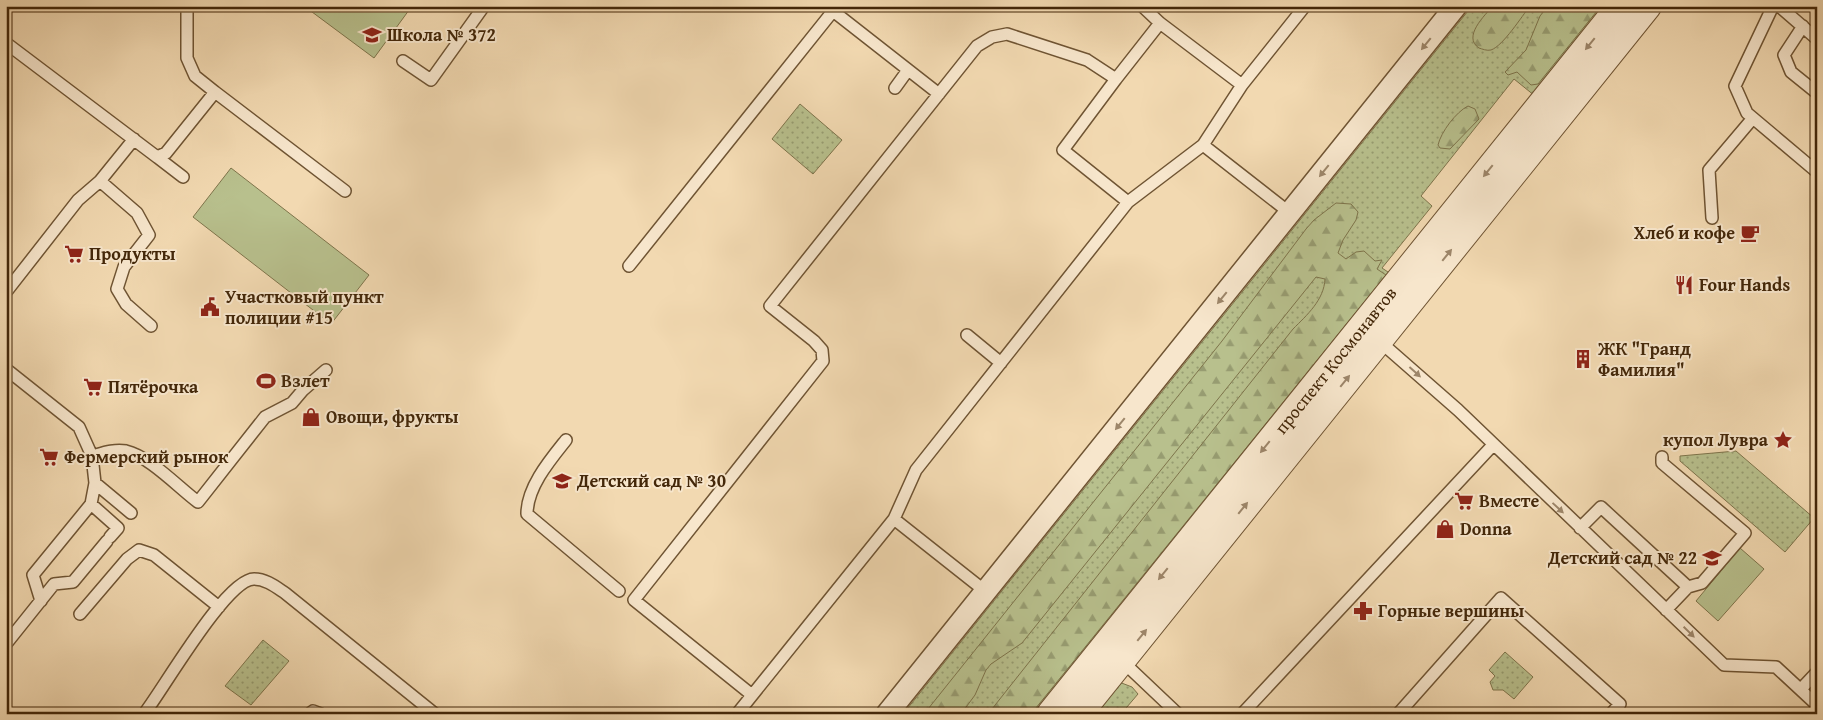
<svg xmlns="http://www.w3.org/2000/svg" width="1823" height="720" viewBox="0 0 1823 720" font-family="'Gentium Book Plus',serif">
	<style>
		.green { fill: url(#green-dots); stroke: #7e744b }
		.forest { fill: url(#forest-firs); stroke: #7e744b }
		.pitch { fill: #b8c08d; stroke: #7e744b }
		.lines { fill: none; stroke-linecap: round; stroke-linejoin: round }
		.service-casing { stroke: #6f5433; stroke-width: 14 }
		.minor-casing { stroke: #6f5433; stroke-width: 24 }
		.tertiary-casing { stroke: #6f5433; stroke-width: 30 }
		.service { stroke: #f7e6cc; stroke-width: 11 }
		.minor { stroke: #f7e6cc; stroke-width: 21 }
		.tertiary { stroke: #f7e6cc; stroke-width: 28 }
		.oneway { fill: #9d866a }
		.labels { text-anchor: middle; stroke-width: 4; stroke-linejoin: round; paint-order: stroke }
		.poi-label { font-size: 18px; font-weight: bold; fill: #432709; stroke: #f7e6cc; text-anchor: start }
		.street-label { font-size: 18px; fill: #432709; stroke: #f7e6cc }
	</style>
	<defs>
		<pattern id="green-dots" width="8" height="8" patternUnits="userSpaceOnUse" patternTransform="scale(1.25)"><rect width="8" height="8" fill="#b8c08d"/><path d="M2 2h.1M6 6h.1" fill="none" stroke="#979c71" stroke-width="1.8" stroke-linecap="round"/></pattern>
		<pattern id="forest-firs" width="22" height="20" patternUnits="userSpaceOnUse" patternTransform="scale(1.25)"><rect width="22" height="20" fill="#b8c08d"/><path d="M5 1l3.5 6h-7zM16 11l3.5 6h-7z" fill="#979c71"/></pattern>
	</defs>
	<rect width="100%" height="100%" fill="#f2d9b1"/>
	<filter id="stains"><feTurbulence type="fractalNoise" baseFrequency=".004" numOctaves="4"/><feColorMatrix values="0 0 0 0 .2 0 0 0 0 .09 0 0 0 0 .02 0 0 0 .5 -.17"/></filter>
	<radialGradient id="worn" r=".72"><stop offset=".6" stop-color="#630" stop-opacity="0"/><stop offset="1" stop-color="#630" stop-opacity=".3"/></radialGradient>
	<path class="green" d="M1472 6H1607L1535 96 1514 79 1421 196 1432 206 1382 268 1391 274 1036 714H903Z
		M800 104 842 140 813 174 772 139Z
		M1736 451 1814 518 1785 552 1680 461V456Z
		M263 640 289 661 251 705 225 686Z
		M1505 652 1533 677 1514 699 1503 690H1493L1490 682 1495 676 1489 670Z
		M1119 682 1132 687 1138 694 1121 714H1093Z"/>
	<path class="forest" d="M1493 6H1530C1522 16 1503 46 1491 50 1487 51 1482 49 1479 48 1462 37 1485 15 1493 6Z
		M1548 6H1601L1538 84 1531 85 1517 72 1508 75 1505 72 1526 50 1540 16Z
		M1468 106 1475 109 1479 119 1450 149 1440 148 1438 145C1441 132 1456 112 1468 106Z
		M1336 203 1351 204 1358 212 1356 220 1343 240 1338 253 1346 259 1356 252 1364 251 1375 261 1382 260 1377 269 1386 275 1031 714H988L1293 329C1307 315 1324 300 1325 279L1316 277 1022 643 991 664 986 670 975 695 961 714H924L1222 341 1306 229 1314 220Z"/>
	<path class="pitch" d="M304 6H412L374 58Z
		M231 168 369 275 331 324 193 217Z
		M1740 548 1764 569 1718 621 1696 601Z"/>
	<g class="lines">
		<g class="service-casing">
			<path id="service" d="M187 6V58L195 76 215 92
				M829 6 833 11 939 94
				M1142 6 1160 23 1242 85
				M1773 6 1735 86 1747 113 1817 172
				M1779 6 1817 39
				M1803 26 1784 55 1791 72 1817 93
				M6 43 157 157 166 153 215 92 345 191
				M403 61 431 80 484 6
				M1116 79 1063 150 1128 202
				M895 88 908 70
				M1203 145 1290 213
				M157 157 183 177
				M100 181 137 213 149 235 124 267 117 289 126 304 151 326
				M1712 218 1709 170 1753 118
				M629 266 833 11
				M6 292 78 200 100 181 134 139
				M967 335 1001 363
				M1377 339 1458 410 1724 665 1776 667 1817 705
				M6 369 79 427 92 456 95 483 91 504 33 575 41 601
				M566 440C550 460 527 487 527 514L619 591
				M92 456C103 453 114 449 126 451 149 456 179 488 198 502L265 417 292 403 303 390 326 370
				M1662 457V463L1745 533 1702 583 1688 587
				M95 483 131 513
				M91 504 118 528 110 537
				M894 519 985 591
				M1580 528 1601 507 1688 587 1666 610
				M80 614 127 559 139 550 154 555 219 607
				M6 644 54 584 73 582 107 541
				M1121 660 1178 714
				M1801 689 1817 672
				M752 695 634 600 823 361 822 350 814 341 770 306 977 46 992 37 1007 34 1087 60 1116 79 1160 23
				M144 714C163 690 226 579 254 579 266 579 276 587 285 593L435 714
				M309 714 313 711 321 714
				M737 714 894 519 916 470 1128 202 1203 145 1242 85 1305 6
				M1242 714 1493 445
				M1398 714 1501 598 1620 704 1611 714"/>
		</g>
		<g class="minor-casing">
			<path id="minor" d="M887 714 1456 6"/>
		</g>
		<g class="tertiary-casing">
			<g id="tertiary">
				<path id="s1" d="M1051 714 1621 6"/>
				<path d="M1078 714 1647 6"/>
			</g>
		</g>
		<use href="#service" class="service"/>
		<use href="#minor" class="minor"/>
		<use href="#tertiary" class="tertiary"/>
	</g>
	<defs><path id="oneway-solid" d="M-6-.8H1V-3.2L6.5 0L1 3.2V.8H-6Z" transform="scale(1.25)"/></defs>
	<g class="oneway">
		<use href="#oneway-solid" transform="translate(1426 44) rotate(129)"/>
		<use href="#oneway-solid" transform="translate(1590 44) rotate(129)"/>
		<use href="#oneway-solid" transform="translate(1324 171) rotate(129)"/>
		<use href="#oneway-solid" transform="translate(1488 171) rotate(129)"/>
		<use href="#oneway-solid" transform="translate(1447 255) rotate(-51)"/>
		<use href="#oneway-solid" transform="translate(1222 298) rotate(129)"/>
		<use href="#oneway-solid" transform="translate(1415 372) rotate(42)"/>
		<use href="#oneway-solid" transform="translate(1345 381) rotate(-51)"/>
		<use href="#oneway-solid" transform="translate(1120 424) rotate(129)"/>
		<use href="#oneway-solid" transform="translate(1265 447) rotate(129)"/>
		<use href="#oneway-solid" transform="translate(1243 508) rotate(-51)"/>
		<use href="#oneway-solid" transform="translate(1558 508) rotate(43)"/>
		<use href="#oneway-solid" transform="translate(1163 574) rotate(129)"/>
		<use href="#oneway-solid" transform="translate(1689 632) rotate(44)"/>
		<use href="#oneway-solid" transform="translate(1142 635) rotate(-51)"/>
	</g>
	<defs>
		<g id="school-bare" transform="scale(1.5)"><path d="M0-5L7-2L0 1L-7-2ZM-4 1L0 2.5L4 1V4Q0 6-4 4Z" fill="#8f2418" stroke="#f7e6cc" stroke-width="2.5" paint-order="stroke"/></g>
		<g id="cafe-bare" transform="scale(1.5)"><path d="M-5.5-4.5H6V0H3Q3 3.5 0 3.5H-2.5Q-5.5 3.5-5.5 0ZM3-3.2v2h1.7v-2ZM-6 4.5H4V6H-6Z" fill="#8f2418" stroke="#f7e6cc" stroke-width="2.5" paint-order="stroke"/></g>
		<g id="supermarket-bare" transform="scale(1.5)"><path d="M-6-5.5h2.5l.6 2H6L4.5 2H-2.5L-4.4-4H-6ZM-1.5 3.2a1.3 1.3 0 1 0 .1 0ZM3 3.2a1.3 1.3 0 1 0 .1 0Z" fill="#8f2418" stroke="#f7e6cc" stroke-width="2.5" paint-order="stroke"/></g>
		<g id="restaurant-bare" transform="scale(1.5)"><path d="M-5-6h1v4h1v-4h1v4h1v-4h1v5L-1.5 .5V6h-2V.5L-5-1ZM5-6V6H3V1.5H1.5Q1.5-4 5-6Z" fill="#8f2418" stroke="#f7e6cc" stroke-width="2.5" paint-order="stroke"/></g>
		<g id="civic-bare" transform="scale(1.5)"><path d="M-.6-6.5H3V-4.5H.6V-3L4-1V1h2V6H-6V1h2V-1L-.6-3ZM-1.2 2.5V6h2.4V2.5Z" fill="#8f2418" stroke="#f7e6cc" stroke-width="2.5" paint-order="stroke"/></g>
		<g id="building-bare" transform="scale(1.5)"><path d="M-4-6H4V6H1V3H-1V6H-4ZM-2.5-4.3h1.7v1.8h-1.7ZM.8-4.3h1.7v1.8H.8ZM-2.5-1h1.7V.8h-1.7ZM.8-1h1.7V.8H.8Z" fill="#8f2418" stroke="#f7e6cc" stroke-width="2.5" paint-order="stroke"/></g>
		<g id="stadium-bare" transform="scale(1.5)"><path d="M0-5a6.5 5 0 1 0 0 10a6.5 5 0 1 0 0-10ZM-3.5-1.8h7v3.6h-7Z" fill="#8f2418" stroke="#f7e6cc" stroke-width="2.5" paint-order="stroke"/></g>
		<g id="shop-bare" transform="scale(1.5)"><path d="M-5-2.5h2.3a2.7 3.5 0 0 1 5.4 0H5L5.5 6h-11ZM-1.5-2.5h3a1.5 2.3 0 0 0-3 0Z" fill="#8f2418" stroke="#f7e6cc" stroke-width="2.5" paint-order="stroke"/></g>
		<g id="sight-bare" transform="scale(1.5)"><path d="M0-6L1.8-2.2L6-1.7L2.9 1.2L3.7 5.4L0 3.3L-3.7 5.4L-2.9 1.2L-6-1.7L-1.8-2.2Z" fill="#8f2418" stroke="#f7e6cc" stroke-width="2.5" paint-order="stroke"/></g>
		<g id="pharmacy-bare" transform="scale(1.5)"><path d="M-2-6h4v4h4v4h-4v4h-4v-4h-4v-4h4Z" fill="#8f2418" stroke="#f7e6cc" stroke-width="2.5" paint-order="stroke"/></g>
	</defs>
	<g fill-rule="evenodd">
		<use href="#school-bare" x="372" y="35"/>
		<use href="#cafe-bare" x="1750" y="233"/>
		<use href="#supermarket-bare" x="74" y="254"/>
		<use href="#restaurant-bare" x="1684" y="285"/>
		<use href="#civic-bare" x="210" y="307"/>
		<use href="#building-bare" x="1583" y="359"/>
		<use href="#stadium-bare" x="266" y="381"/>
		<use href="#supermarket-bare" x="93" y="387"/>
		<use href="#shop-bare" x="311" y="417"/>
		<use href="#sight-bare" x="1783" y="440"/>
		<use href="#supermarket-bare" x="49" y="457"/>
		<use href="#school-bare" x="562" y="481"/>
		<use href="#supermarket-bare" x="1464" y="501"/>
		<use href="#shop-bare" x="1445" y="529"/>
		<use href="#school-bare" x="1712" y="558"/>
		<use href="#pharmacy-bare" x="1363" y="611"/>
	</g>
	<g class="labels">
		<g class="poi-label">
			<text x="387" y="41">Школа № 372</text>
			<text x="1735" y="239" text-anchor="end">Хлеб и кофе</text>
			<text x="89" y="260">Продукты</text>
			<text x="1699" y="291">Four Hands</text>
			<text x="225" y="303">Участковый пункт<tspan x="225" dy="21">полиции #15</tspan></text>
			<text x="1598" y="355">ЖК "Гранд<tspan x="1598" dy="21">Фамилия"</tspan></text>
			<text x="281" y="387">Взлет</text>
			<text x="108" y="393">Пятёрочка</text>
			<text x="326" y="423">Овощи, фрукты</text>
			<text x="1768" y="446" text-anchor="end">купол Лувра</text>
			<text x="64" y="463">Фермерский рынок</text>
			<text x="577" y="487">Детский сад № 30</text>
			<text x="1479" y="507">Вместе</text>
			<text x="1460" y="535">Donna</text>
			<text x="1697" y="564" text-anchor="end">Детский сад № 22</text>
			<text x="1378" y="617">Горные вершины</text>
		</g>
		<g class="street-label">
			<text dy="6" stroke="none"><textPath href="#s1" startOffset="454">проспект Космонавтов</textPath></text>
		</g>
	</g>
	<rect width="1823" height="720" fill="none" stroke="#f2d9b1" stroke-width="25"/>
	<rect x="8" y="8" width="1808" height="705" fill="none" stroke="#432709" stroke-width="2.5"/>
	<rect x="12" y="12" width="1798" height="695" fill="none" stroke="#432709"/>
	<rect width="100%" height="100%" filter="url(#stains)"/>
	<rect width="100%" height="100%" fill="url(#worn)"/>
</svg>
